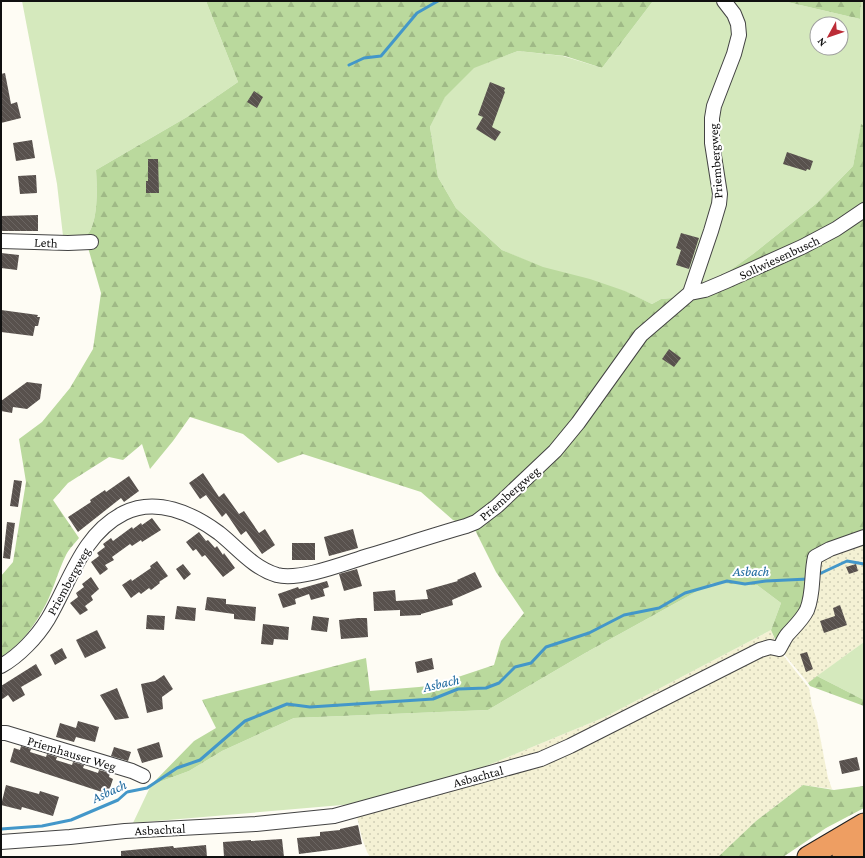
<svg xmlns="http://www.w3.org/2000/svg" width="865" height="858" viewBox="0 0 865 858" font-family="'Crimson Pro',serif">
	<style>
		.farmland { fill: url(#farmland-dots) }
		.grass { fill: #d5e9bd; fill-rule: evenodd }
		.forest { fill: url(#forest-firs) }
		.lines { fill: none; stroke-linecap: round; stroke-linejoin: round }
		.stream { stroke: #4397c9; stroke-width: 3 }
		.building { fill: url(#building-back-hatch) }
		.minor-casing { stroke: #434343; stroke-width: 16 }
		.highway-casing { stroke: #212121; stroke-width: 23 }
		.minor { stroke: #fff; stroke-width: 14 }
		.highway { stroke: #ee9e62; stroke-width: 21 }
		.labels { text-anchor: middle; stroke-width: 4; stroke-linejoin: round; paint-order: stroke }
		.street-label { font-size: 13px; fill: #101010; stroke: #fff }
		.water-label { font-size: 14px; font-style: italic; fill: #1d699e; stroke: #fff }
	</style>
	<defs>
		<pattern id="farmland-dots" width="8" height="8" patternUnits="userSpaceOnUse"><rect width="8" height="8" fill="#f4f1d4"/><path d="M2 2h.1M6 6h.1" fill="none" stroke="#d0ceb5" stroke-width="1.8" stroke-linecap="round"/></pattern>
		<pattern id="forest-firs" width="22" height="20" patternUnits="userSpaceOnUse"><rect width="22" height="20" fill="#bad99d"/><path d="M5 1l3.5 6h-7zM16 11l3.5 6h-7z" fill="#9fb986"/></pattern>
		<pattern id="building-back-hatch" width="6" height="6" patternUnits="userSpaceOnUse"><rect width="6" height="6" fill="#58514d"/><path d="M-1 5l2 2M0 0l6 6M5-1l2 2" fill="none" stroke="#6b6562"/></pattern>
	</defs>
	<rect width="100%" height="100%" fill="#fefcf4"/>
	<path class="farmland" d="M864 538V642L808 683 780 649 818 558Z
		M771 630 778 649 809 688 812 705 817 721 828 778 832 789 803 785 756 821 718 857H370L367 852 362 838 354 804 474 771 605 717Z"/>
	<path class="grass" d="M22 1H206L238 82 187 117 96 170C97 187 99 226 85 237L63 236 57 184Z
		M653 1H783L860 19 861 1H864V126L861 125 853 166 817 203 753 254 694 296 661 299 652 304 624 291 543 268 502 250 456 208 438 177 430 127 445 96 474 67 518 51 563 56 602 68ZM817 24H841V48H817Z
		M712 583 757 585 781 603 771 630 605 717 474 771 354 804 133 823 151 785 189 771 222 751 294 718 488 710 587 652Z
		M864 642V700L817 676Z"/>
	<path class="forest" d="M206 1H653L602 68 565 56 518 51 474 68 445 97 430 127 438 177 456 208 502 250 543 267 590 279 625 291 652 304 661 299 694 296 753 254 817 203 853 166 861 124 864 126V533L814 556 808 601 778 646 771 630 781 603 757 585 712 583 587 652 488 710 294 718 222 751 189 771 151 785 194 741 216 728 202 700 366 658 370 691 431 686 494 665 501 641 524 613 496 572 474 528 453 520 421 492 303 454 278 463 243 434 190 417 173 441 150 469 142 444 123 460 109 457 68 483 53 500 79 538C75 543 69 549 66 555 58 571 54 588 46 604 35 625 21 645 1 657V576L13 562 26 482 19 439 42 422 70 388 93 349 101 293 85 237C99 226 97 187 96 170L187 117 238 82Z
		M783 1H861L860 19Z
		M817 676 864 700V706L810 686 808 683Z
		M803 785 834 790 864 786V808L826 828 783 857H718L756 821Z"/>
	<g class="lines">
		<path class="stream" d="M349 65 364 58 381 56 417 13 438 1
			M817 575 847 561 864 564
			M1 829 42 826 71 820 118 800 127 792 147 788 177 768 200 760 245 721 287 704 310 707 433 699 458 689 486 688 499 683 515 667 531 663 546 647 589 633 624 615 659 608 685 593 727 581 745 584 766 581 808 579"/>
	</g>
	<path class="building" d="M5 73 11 104 17 102 21 118 1 123V74Z
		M490 82 505 88 504 91 505 92 492 127 501 132 495 141 476 129 483 117 478 115Z
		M254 91 263 97 257 108 247 102Z
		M32 140 35 158 16 161 13 143Z
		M787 152 813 161 810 170 807 169 806 171 783 164Z
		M148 159H158L159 193H146V181H148Z
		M36 175 37 193 20 194 18 176Z
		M38 215V231H1V216Z
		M681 233 699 238 689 269 676 265 681 250 676 248Z
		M1 253 19 255 17 270 1 268Z
		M1 310 38 315 37 317H40L38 326H35L33 336 1 332Z
		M669 349 681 358 674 367 662 359Z
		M27 382 42 384 40 399 27 409 13 407 12 413 1 411V401Z
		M203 473 219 497 224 493 239 514 244 511 259 533 265 529 275 545 262 554 246 531 241 535 226 513 222 517 206 495 200 499 189 483Z
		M129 476 139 491 124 502 121 498 78 532 68 517 91 502 90 500 105 490 106 492Z
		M14 480 22 481 18 507 10 506Z
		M152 518 161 530 142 542 141 540 132 546 130 544 112 557 114 560 105 565 108 569 100 575 91 562 99 556 97 553 105 547 103 544 111 538 113 541 132 527 133 529 141 523 142 525Z
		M7 522 15 523 10 559 3 558Z
		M353 529 358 548 329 556 324 537Z
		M199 532 206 541 208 540 215 548 217 546 223 555 224 553 235 568 223 577 205 555 202 557 196 549 193 551 186 542Z
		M292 543H315V560H292Z
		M157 561 168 576 159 582 160 583 151 590 149 588 141 594 139 592 131 598 122 585 131 579 132 581 151 568 150 566Z
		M183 564 191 574 184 580 176 569Z
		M856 564 858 571 849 574 846 567Z
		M357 569 362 586 344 591 339 574Z
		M475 572 482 587 452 600 453 605 421 614V615L400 616V610L374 611 373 592 395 590 396 601 428 599 426 590 458 581 457 580Z
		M91 577 99 589 91 596 93 600 85 606 88 610 80 615 70 603 78 597 76 593 84 587 82 584Z
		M327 581 329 587 323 589 325 596 311 600 309 594 295 599 296 604 283 608 278 594 298 587 299 589Z
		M207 597 226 599V604L256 607 255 621 234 619V614L205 610Z
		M840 605 847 625 824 633 820 621 835 616 833 608Z
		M177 606 196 608 195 621 175 619Z
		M147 615 165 616 164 630 146 629Z
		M313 616 329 618 327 632 311 630Z
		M358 618H367L368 637 341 639 339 620Z
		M263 624 289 627 288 640 274 639 273 645 261 644Z
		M97 630 106 648 85 658 76 640Z
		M62 648 67 658 55 665 50 655Z
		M807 652 813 669 806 672 800 654Z
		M432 658 434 669 417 673 415 662Z
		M36 664 42 675 21 687 25 695 13 702 8 695 1 700V686Z
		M164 675 173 689 162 697 163 709 147 713 141 684 155 681Z
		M117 688 129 718 115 720 100 695Z
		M78 721 99 727 95 742 76 737 74 742 56 737 60 723 76 728Z
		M159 742 163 757 142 763 137 749Z
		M21 746 31 749 30 752 46 757 47 754 57 757 56 760 72 765 73 762 84 765 83 768 98 773 99 770 110 773 109 777 113 779 108 794 10 762 14 748 20 750Z
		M114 747 131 752 128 761 111 756Z
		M857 757 860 770 842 774 839 761Z
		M6 785 39 794 40 791 59 797 53 816 22 807 21 810 1 805Z
		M358 825 362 844 338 849 299 854 297 838 320 836V832L340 830V829Z
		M282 839 284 857H224L223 842 251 840V841Z
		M206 845 207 857H121V851L173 846 174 848Z"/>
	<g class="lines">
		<g class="minor-casing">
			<path id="minor" d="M1 241 68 243 91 242
				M690 293 705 290 724 282 802 247 836 229 864 210
				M1 666C19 656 37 637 48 619 70 582 82 534 124 513 156 497 192 513 219 533 238 548 253 568 277 575 300 581 345 563 368 556 401 546 434 535 466 526L476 522 497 506 555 451 578 423 641 335 690 293 711 231 719 204 720 194 712 143V118L714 106 734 54 739 35 738 24 734 14 724 1
				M1 733H6L132 771 143 776
				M1 842 70 837 125 831 256 824 334 816 541 759 570 746 760 650 770 647 779 649C782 644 784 639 787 635 794 627 802 620 807 610 814 593 811 574 815 557L830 549 864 537"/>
		</g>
		<g class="highway-casing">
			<path id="highway" d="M808 857 864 824
				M843 857 864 845"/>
		</g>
		<use href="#minor" class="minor"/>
		<use href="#highway" class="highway"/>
	</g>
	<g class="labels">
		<g class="street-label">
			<text transform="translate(715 161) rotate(-94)" y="5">Priembergweg</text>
			<text transform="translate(46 242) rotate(3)" y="5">Leth</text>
			<text transform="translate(779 257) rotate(-25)" y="5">Sollwiesenbusch</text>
			<text transform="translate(509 493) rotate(-41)" y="5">Priembergweg</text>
			<text transform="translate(68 581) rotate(-61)" y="5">Priembergweg</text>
			<text transform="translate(72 753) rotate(17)" y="5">Priemhauser Weg</text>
			<text transform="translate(478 776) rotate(-15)" y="5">Asbachtal</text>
			<text transform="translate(160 829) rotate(-3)" y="5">Asbachtal</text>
		</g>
		<g class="water-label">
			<text x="751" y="576">Asbach</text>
			<text transform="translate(441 683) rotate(-13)" y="5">Asbach</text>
			<text transform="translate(109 791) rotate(-25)" y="5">Asbach</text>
		</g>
	</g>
	<rect width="865" height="858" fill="none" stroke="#101010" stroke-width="4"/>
	<g transform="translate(829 36) rotate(230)"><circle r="19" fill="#ffffff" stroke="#9f9f9f"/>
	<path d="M0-3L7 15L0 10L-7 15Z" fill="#bc2c37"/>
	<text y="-6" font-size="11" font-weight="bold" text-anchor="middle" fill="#101010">N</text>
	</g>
</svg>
